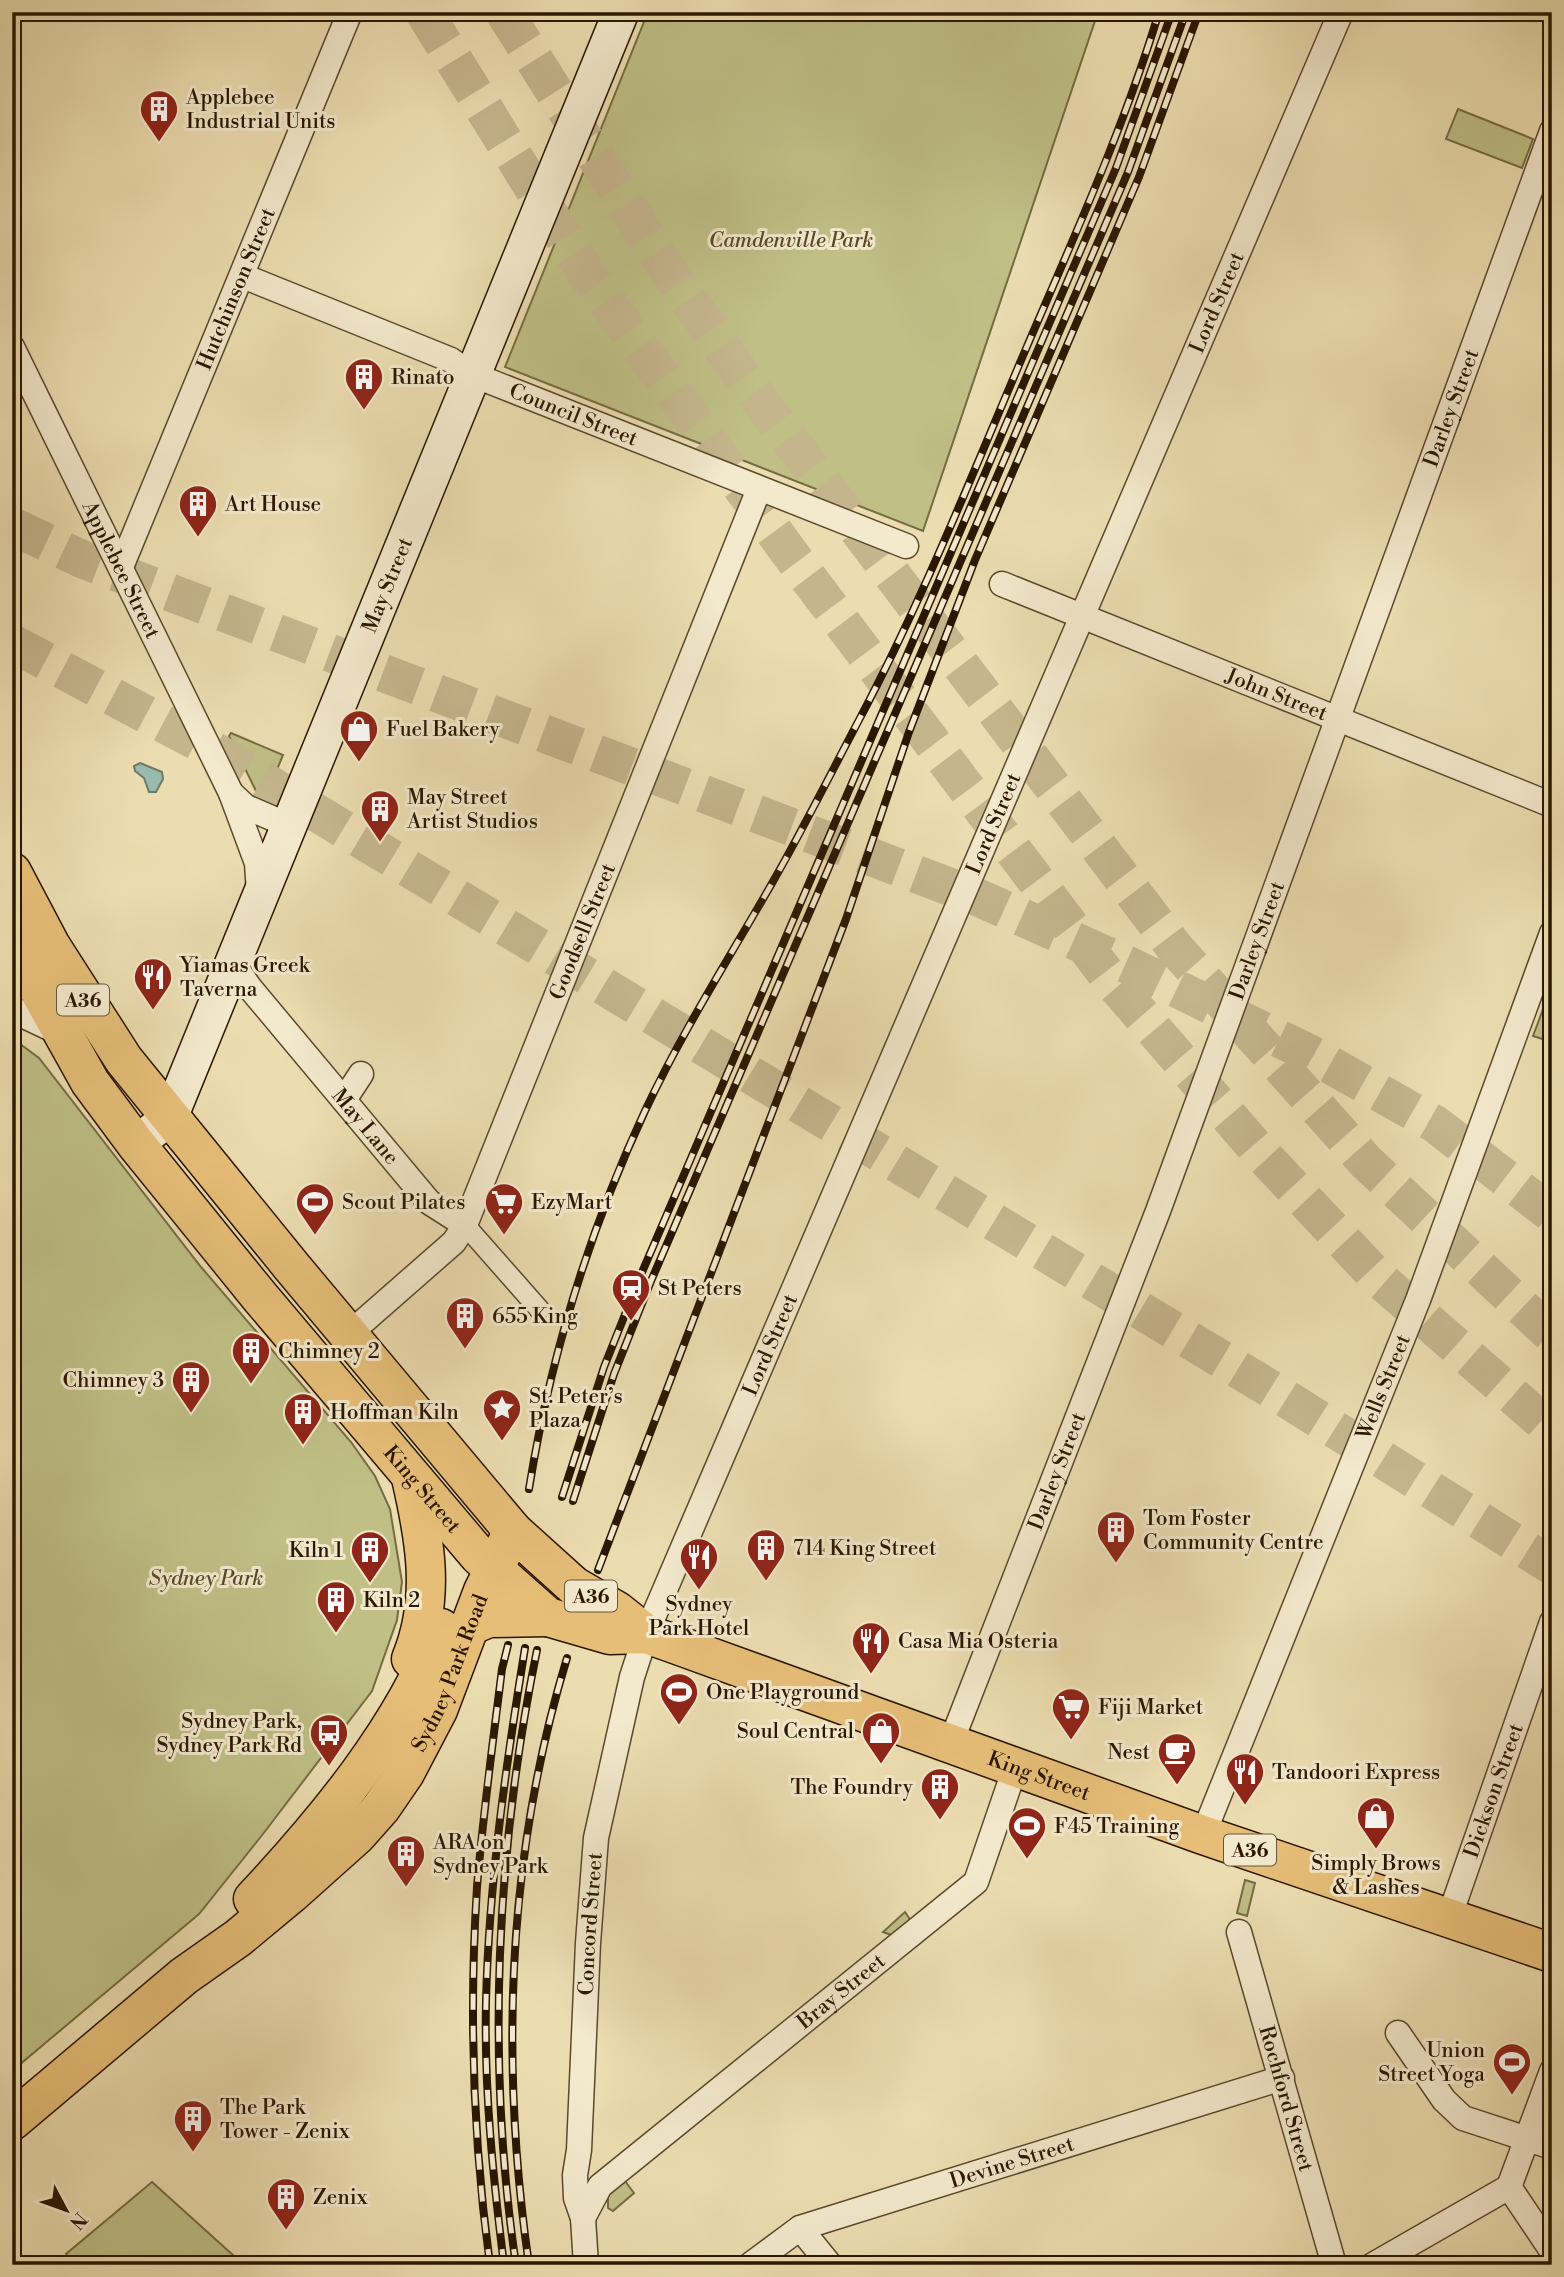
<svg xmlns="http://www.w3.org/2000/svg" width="1564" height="2277" viewBox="0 0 1564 2277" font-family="'Libre Bodoni',serif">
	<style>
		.green { fill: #bfbf86; stroke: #756b44; stroke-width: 2 }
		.water { fill: #99bbaf; stroke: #6d7969; stroke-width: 2 }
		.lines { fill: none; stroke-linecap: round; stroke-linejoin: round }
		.motorway-tunnel { stroke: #c5b58d; stroke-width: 38; stroke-dasharray: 38 19; stroke-linecap: butt }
		.pedestrian-casing { stroke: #5b482d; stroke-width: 22 }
		.minor-casing { stroke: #5b482d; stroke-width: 27 }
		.secondary-casing { stroke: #2b1701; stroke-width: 38 }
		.primary-casing { stroke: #2b1701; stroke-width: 41 }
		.trunk-casing { stroke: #2b1701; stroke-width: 41 }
		.pedestrian { stroke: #f3e9cc; stroke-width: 19 }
		.minor { stroke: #f3e9cc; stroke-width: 24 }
		.secondary { stroke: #f3e9cc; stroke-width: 35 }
		.primary { stroke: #e6be78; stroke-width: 38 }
		.trunk { stroke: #e6be78; stroke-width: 38 }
		.rail-casing { stroke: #2b1701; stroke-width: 8 }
		.rail { stroke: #f3e9cc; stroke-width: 5; stroke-dasharray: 16; stroke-linecap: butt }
		.labels { text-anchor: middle; stroke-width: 6; stroke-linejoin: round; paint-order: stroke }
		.shield { fill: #f3e9cc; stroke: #67563e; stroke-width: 2 }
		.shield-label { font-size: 19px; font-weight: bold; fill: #2b1701 }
		.poi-label { font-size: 21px; fill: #2b1701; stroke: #f3e9cc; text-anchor: start }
		.park-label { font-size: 21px; font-style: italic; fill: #574929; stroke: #f3e9cc }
		.street-label { font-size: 21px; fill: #2b1701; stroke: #f3e9cc }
	</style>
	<rect width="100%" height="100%" fill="#ecddb0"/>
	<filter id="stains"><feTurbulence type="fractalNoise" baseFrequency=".00286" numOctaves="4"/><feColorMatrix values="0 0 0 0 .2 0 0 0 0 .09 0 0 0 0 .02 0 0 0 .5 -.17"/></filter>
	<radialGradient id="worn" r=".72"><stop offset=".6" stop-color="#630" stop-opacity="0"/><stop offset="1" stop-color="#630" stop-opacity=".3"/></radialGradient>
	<path class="green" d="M648 12H1098L923 531 505 367Z
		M1458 109 1533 139 1522 168 1446 139Z
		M231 733 283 755 266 796 258 795 229 736Z
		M1552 985V1042L1533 1036Z
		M12 1038 39 1058 201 1267 351 1442 375 1476 390 1509 402 1582 397 1620 372 1691 263 1834 199 1914 12 2071Z
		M1245 1880 1255 1883 1247 1916 1237 1913Z
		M905 1912 911 1921 897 1937 883 1932Z
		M625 2181 634 2193 613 2211 608 2208V2190Z
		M152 2182 244 2265H75L66 2254Z"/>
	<path class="water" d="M140 763 162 772 163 779 156 792H149L144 778 135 771 134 766Z"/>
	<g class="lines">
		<path class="motorway-tunnel" d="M424 12 584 270 788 551 1110 979 1256 1148 1377 1277 1552 1430
			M504 12 661 260 746 382 1175 948 1366 1162 1552 1335
			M12 526 84 560 977 897 1128 965 1309 1053 1435 1124 1552 1214
			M12 643 211 749 1269 1388 1552 1566"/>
		<g class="pedestrian-casing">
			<path id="pedestrian" d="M465 1225 539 1309"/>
		</g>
		<g class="minor-casing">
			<g id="minor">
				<path id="s1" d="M243 276 451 360 471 374 906 546"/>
				<path id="s2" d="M12 347 231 793 257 863 259 893"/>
				<path id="s3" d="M121 567 350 12"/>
				<path id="s4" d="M1002 584 1552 805"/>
				<path d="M231 793 246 807 288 825"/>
				<path id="s5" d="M232 962 250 988 429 1202 465 1225"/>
				<path d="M12 1007 22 1015 60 1033"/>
				<path d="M344 1100 361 1074"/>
				<path id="s6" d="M349 1334 454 1242 465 1225 759 489"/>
				<path id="s7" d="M950 1745 1158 1211 1552 131"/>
				<path id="s8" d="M1203 1835 1418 1300 1552 933"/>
				<path id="s9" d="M1449 1918 1552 1622"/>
				<path id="s10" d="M1239 1932 1334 2265"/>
				<path d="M1398 2033 1444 2100 1463 2118 1552 2147"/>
				<path d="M1509 2187 1552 2071"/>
				<path d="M1509 2187 1552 2251"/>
				<path id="s11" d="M583 2218 600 2186 976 1882 1015 1768"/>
				<path d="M800 2228 830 2265"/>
				<path id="s12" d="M586 2265 583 2218 576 2198 575 2175 579 2150 588 1943 596 1838 632 1677 646 1634 1341 12"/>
				<path id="s13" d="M750 2265 800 2228 1282 2078"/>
				<path d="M1373 2265 1509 2187"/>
			</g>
		</g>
		<g class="secondary-casing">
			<g id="secondary">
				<path id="s14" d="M136 1144 170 1117 621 12"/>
			</g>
		</g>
		<g class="primary-casing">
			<g id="primary">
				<path d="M411 1478C425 1539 436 1598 411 1659"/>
				<path d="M469 1626 489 1618 548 1617"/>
				<path d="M253 1899C325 1822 404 1727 441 1628"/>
				<path id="s15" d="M12 2121 184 1976 238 1938 291 1894 357 1835 381 1808 405 1773 438 1710 483 1591 513 1531"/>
			</g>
		</g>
		<g class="trunk-casing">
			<g id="trunk">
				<path d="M12 872 51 946 124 1060 292 1267 513 1531 574 1586 617 1611 646 1634"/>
				<path id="s16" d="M12 942 90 1082 136 1144 260 1297 479 1556 548 1617 610 1635 646 1634 669 1642 1203 1835 1552 1953"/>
			</g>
		</g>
		<use href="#pedestrian" class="pedestrian"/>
		<use href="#minor" class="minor"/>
		<use href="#secondary" class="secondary"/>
		<use href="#primary" class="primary"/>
		<use href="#trunk" class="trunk"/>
		<g class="rail-casing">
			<path id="rail" d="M529 1489C550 1358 589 1231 645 1111 682 1032 728 960 771 885 802 831 830 775 859 720 922 601 972 475 1025 351 1073 239 1124 128 1159 12
				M562 1497 604 1367 640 1277 1116 168 1172 12
				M573 1501 614 1374 651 1281 1128 172 1186 12
				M598 1570 846 919 909 732 975 560 1139 177 1199 12
				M490 2265C473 2140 469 2012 477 1887 483 1814 493 1742 502 1669L508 1645
				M504 2265C493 2177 484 2089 486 2001 489 1882 506 1765 525 1648
				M516 2265C486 2062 496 1851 537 1650
				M529 2265C500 2062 507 1855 567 1658"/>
		</g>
		<use href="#rail" class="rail"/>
	</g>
	<defs>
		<g id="building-pin" transform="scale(2.0125)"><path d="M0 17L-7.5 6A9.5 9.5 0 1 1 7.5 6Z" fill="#8f2418" stroke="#f3e9cc"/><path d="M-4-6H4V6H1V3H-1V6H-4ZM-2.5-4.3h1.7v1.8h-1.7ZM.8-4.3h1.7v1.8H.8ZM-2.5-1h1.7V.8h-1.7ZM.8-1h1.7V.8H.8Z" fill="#fff"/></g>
		<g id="shop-pin" transform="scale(2.0125)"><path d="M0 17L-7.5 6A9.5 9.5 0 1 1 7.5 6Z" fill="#8f2418" stroke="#f3e9cc"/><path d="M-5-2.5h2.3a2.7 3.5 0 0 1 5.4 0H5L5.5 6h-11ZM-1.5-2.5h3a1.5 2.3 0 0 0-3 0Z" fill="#fff"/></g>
		<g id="restaurant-pin" transform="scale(2.0125)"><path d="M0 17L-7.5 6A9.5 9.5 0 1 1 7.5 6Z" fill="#8f2418" stroke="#f3e9cc"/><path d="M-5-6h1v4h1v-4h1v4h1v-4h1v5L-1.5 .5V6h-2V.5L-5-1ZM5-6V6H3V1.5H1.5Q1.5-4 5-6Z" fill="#fff"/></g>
		<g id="stadium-pin" transform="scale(2.0125)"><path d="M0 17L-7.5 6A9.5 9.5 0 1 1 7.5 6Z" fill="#8f2418" stroke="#f3e9cc"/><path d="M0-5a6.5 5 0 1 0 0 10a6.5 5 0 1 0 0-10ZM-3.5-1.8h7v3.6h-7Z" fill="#fff"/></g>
		<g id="supermarket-pin" transform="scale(2.0125)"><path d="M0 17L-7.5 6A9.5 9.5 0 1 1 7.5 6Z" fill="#8f2418" stroke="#f3e9cc"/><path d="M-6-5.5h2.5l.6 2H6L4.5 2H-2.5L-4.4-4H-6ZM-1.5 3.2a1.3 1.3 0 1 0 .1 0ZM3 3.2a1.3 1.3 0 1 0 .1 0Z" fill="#fff"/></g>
		<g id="station-pin" transform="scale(2.0125)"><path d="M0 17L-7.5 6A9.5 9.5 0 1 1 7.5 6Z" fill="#8f2418" stroke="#f3e9cc"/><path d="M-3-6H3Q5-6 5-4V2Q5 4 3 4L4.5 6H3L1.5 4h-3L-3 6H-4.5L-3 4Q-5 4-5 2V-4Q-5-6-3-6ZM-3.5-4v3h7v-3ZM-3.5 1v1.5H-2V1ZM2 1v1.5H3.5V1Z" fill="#fff"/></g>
		<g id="sight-pin" transform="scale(2.0125)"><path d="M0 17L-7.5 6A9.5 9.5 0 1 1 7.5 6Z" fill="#8f2418" stroke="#f3e9cc"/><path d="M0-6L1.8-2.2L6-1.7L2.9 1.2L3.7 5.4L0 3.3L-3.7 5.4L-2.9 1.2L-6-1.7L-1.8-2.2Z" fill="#fff"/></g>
		<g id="bus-pin" transform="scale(2.0125)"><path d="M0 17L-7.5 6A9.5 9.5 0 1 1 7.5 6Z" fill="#8f2418" stroke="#f3e9cc"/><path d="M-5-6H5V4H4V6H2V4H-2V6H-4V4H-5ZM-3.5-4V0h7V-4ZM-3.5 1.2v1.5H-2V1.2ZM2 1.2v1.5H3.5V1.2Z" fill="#fff"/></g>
		<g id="cafe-pin" transform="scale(2.0125)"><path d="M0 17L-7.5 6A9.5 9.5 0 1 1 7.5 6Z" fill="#8f2418" stroke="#f3e9cc"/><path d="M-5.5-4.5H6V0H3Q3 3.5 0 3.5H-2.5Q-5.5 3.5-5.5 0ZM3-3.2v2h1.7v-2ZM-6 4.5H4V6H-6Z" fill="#fff"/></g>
	</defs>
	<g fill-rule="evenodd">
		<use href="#building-pin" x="159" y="109"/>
		<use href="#building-pin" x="364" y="377"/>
		<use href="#building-pin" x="198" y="504"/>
		<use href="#shop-pin" x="359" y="729"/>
		<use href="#building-pin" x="380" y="809"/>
		<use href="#restaurant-pin" x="153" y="977"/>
		<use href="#stadium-pin" x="315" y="1202"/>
		<use href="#supermarket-pin" x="504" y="1202"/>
		<use href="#station-pin" x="631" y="1288"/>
		<use href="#building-pin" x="465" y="1316"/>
		<use href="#building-pin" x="251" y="1351"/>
		<use href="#building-pin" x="191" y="1380"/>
		<use href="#sight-pin" x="502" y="1408"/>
		<use href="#building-pin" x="303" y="1412"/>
		<use href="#building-pin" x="1116" y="1530"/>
		<use href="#building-pin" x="766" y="1548"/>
		<use href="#building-pin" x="370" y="1550"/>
		<use href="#restaurant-pin" x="699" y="1557"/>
		<use href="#building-pin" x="336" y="1600"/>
		<use href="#restaurant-pin" x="871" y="1641"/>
		<use href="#stadium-pin" x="679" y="1692"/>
		<use href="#supermarket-pin" x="1071" y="1707"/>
		<use href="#shop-pin" x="881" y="1731"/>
		<use href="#bus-pin" x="329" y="1733"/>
		<use href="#cafe-pin" x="1177" y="1752"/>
		<use href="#restaurant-pin" x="1245" y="1772"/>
		<use href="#building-pin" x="940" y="1787"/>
		<use href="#shop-pin" x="1376" y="1816"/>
		<use href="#stadium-pin" x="1027" y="1826"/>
		<use href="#building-pin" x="406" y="1854"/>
		<use href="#stadium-pin" x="1512" y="2062"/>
		<use href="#building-pin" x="193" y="2119"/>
		<use href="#building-pin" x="286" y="2197"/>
	</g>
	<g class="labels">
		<g class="shield">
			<rect x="57" y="984.5" width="52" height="31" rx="5"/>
			<rect x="565" y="1580.5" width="52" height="31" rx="5"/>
			<rect x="1224" y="1834.5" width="52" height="31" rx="5"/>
		</g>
		<g class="shield-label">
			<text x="83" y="1007">A36</text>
			<text x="591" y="1603">A36</text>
			<text x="1250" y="1857">A36</text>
		</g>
		<g class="poi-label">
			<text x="186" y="104">Applebee<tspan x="186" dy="24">Industrial Units</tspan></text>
			<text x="391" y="384">Rinato</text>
			<text x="225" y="511">Art House</text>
			<text x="386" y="736">Fuel Bakery</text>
			<text x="407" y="804">May Street<tspan x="407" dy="24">Artist Studios</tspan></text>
			<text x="180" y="972">Yiamas Greek<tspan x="180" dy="24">Taverna</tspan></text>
			<text x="342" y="1209">Scout Pilates</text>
			<text x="531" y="1209">EzyMart</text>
			<text x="658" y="1295">St Peters</text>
			<text x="492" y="1323">655 King</text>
			<text x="278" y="1358">Chimney 2</text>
			<text x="164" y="1387" text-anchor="end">Chimney 3</text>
			<text x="529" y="1403">St. Peter’s<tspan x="529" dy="24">Plaza</tspan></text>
			<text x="330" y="1419">Hoffman Kiln</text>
			<text x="1143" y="1525">Tom Foster<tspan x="1143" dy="24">Community Centre</tspan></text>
			<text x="793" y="1555">714 King Street</text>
			<text x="343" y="1557" text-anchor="end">Kiln 1</text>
			<text x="363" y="1607">Kiln 2</text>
			<text x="699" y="1611" text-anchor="middle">Sydney<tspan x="699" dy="24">Park Hotel</tspan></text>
			<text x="898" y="1648">Casa Mia Osteria</text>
			<text x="706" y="1699">One Playground</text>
			<text x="1098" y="1714">Fiji Market</text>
			<text x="302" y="1728" text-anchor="end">Sydney Park,<tspan x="302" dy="24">Sydney Park Rd</tspan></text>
			<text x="854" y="1738" text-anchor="end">Soul Central</text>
			<text x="1150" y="1759" text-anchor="end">Nest</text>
			<text x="1272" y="1779">Tandoori Express</text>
			<text x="913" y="1794" text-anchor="end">The Foundry</text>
			<text x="1054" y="1833">F45 Training</text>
			<text x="433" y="1849">ARA on<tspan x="433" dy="24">Sydney Park</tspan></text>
			<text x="1376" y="1870" text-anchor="middle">Simply Brows<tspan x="1376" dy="24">&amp; Lashes</tspan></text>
			<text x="1485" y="2057" text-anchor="end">Union<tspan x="1485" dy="24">Street Yoga</tspan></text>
			<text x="220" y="2114">The Park<tspan x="220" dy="24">Tower - Zenix</tspan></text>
			<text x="313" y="2204">Zenix</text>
		</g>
		<g class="park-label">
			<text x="791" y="247">Camdenville Park</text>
			<text x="206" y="1585">Sydney Park</text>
		</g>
		<g class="street-label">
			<text dy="7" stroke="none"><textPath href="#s3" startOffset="301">Hutchinson Street</textPath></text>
			<text dy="7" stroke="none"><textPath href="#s12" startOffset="2088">Lord Street</textPath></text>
			<text dy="7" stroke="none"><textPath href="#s7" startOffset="1428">Darley Street</textPath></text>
			<text dy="7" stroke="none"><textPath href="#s1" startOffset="359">Council Street</textPath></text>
			<text dy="7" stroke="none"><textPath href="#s2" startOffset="248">Applebee Street</textPath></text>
			<text dy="7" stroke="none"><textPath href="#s14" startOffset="618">May Street</textPath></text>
			<text dy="7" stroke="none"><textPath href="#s4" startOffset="296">John Street</textPath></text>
			<text dy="7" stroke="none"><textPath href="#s12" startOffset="1521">Lord Street</textPath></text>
			<text dy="7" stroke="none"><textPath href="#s6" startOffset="476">Goodsell Street</textPath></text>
			<text dy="7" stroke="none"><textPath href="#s7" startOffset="861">Darley Street</textPath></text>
			<text dy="7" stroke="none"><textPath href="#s5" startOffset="212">May Lane</textPath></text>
			<text dy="7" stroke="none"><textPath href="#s12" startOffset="954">Lord Street</textPath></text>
			<text dy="7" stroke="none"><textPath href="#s8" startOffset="483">Wells Street</textPath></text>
			<text dy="7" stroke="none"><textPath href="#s7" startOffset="294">Darley Street</textPath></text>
			<text dy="7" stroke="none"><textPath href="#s16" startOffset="686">King Street</textPath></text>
			<text dy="7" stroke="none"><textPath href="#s15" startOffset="637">Sydney Park Road</textPath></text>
			<text dy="7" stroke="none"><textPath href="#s16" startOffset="1384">King Street</textPath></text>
			<text dy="7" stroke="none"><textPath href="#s9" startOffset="135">Dickson Street</textPath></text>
			<text dy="7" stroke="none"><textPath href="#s12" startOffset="343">Concord Street</textPath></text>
			<text dy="7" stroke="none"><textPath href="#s11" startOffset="346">Bray Street</textPath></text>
			<text dy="7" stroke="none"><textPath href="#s10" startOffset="173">Rochford Street</textPath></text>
			<text dy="7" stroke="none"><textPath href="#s13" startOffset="284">Devine Street</textPath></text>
		</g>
	</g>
	<rect width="1564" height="2277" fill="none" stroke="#ecddb0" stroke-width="42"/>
	<rect x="14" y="14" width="1536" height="2249" fill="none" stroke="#2b1701" stroke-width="3.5"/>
	<rect x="21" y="21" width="1522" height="2235" fill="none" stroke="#2b1701" stroke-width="2"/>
	<g transform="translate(66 2210) rotate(131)" stroke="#f3e9cc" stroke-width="5" paint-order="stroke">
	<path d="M0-5L12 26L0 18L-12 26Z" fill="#2b1701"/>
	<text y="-10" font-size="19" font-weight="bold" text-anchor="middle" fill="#2b1701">N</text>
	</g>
	<rect width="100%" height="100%" filter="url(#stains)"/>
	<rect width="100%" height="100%" fill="url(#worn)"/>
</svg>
